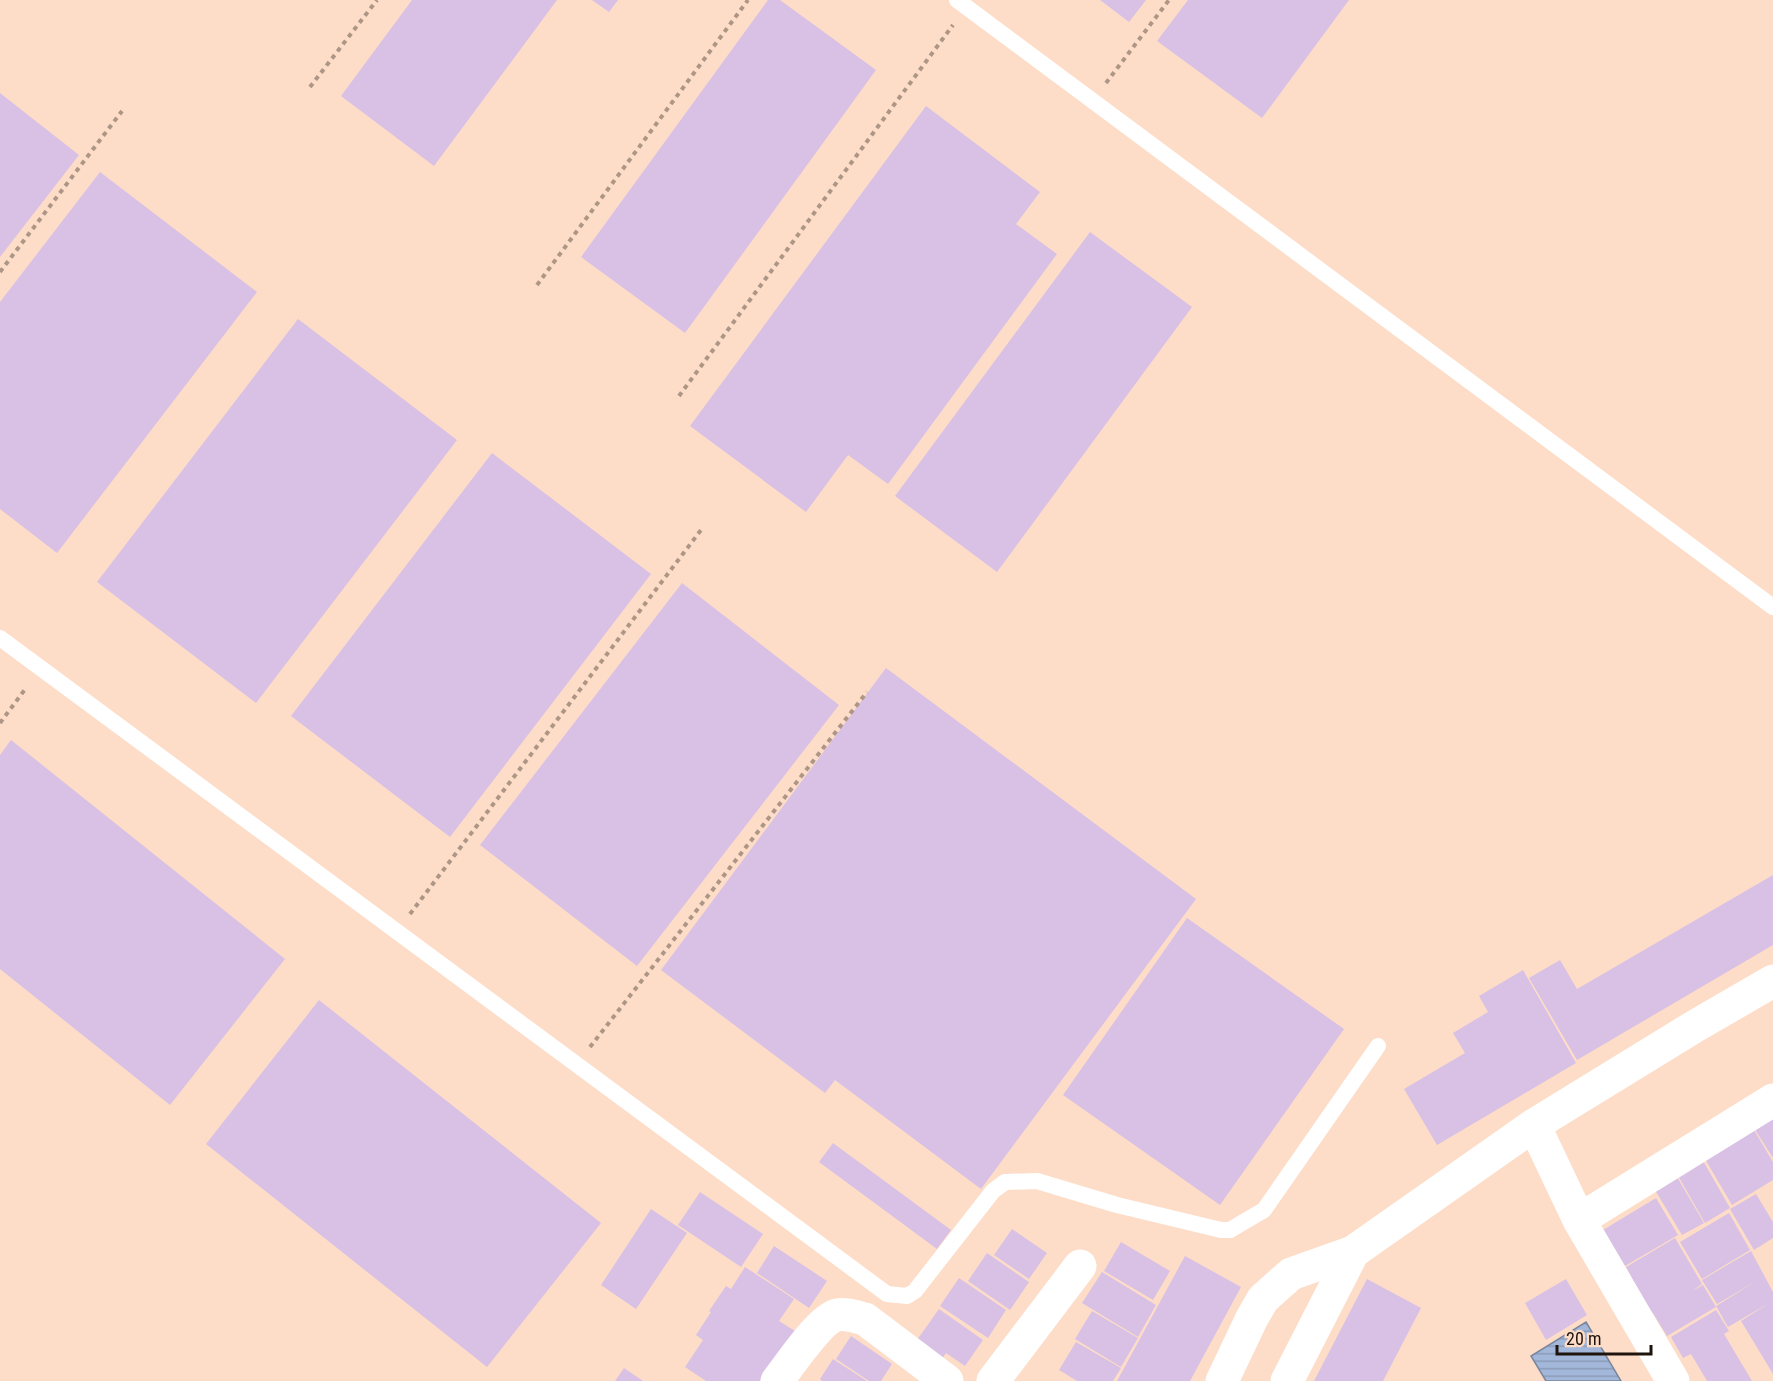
<svg xmlns="http://www.w3.org/2000/svg" width="1773" height="1381" viewBox="0 0 1773 1381" font-family="'Roboto Condensed',sans-serif">
	<style>
		.water { fill: url(#water-rules); stroke: #7b869c; stroke-width: 1.5 }
		.building { fill: #d8c1e4 }
		.lines { fill: none; stroke-linecap: round; stroke-linejoin: round }
		.path { stroke: #ae9686; stroke-width: 4; stroke-dasharray: 4.5 4.5; stroke-linecap: butt }
		.lane { stroke: #fff; stroke-width: 16 }
		.street { stroke: #fff; stroke-width: 33 }
	</style>
	<defs>
		<pattern id="water-rules" width="6" height="5" patternUnits="userSpaceOnUse" patternTransform="scale(1.5)"><rect width="6" height="5" fill="#a2b7d9"/><path d="M0 2.5h6" fill="none" stroke="#8b9cb9"/></pattern>
	</defs>
	<rect width="100%" height="100%" fill="#fdddc8"/>
	<path class="water" d="M1586 1322 1621 1381H1546L1531 1356Z"/>
	<path class="building" d="M412 0H557L434 166 341 96Z
		M592 0H618L609 12Z
		M768 0H780L876 70 685 333 581 257Z
		M1100 0H1146L1129 22Z
		M1188 0H1349L1262 118 1157 41Z
		M0 93 79 155 0 257Z
		M926 106 1040 192 1016 224 1057 254 888 484 848 455 806 512 690 426Z
		M100 172 257 292 57 553 0 509V302Z
		M1090 232 1192 307 997 572 895 496Z
		M298 319 457 440 256 703 97 582Z
		M492 453 651 574 450 837 291 716Z
		M682 583 839 705 637 966 480 845Z
		M886 668 1196 899 981 1189 835 1080 825 1093 661 970Z
		M11 740 285 959 170 1105 0 969V755Z
		M1773 875V945L1577 1060 1529 978 1560 960 1577 989Z
		M1187 918 1344 1029 1220 1205 1063 1095Z
		M1523 970 1576 1063 1437 1145 1404 1089 1465 1053 1453 1033 1488 1012 1479 996Z
		M319 1000 601 1223 487 1367 206 1144Z
		M1773 1112V1158L1752 1125Z
		M1754 1130 1773 1162V1180L1732 1205 1705 1159Z
		M833 1143 951 1230 937 1249 819 1162Z
		M1702 1159 1730 1208 1705 1223 1677 1174Z
		M1677 1177 1704 1223 1682 1235 1655 1190Z
		M700 1192 763 1234 741 1267 678 1225Z
		M1756 1194 1773 1222V1238L1754 1250 1730 1209Z
		M1656 1198 1678 1235 1625 1266 1603 1230Z
		M651 1209 687 1233 636 1309 601 1285Z
		M1729 1213 1750 1250 1702 1279 1680 1242Z
		M1012 1229 1047 1253 1029 1279 994 1255Z
		M1675 1238 1702 1284 1692 1291 1703 1285 1716 1307 1667 1336 1653 1313 1650 1315 1626 1267Z
		M1121 1242 1170 1271 1153 1300 1104 1271Z
		M774 1246 827 1281 809 1308 757 1273Z
		M1751 1251 1773 1292V1374L1741 1321 1769 1303 1728 1327 1716 1306 1758 1280 1717 1304 1702 1280Z
		M987 1253 1029 1282 1010 1310 968 1281Z
		M1185 1256 1241 1287 1190 1381H1117Z
		M745 1267 794 1299 779 1321 795 1331 760 1381H706L685 1367 703 1340 696 1335 711 1312 709 1311 726 1286 731 1289Z
		M1102 1272 1156 1305 1138 1337 1082 1303Z
		M959 1278 1006 1310 988 1338 940 1306Z
		M1367 1279 1421 1308 1383 1381H1314Z
		M1566 1279 1587 1315 1546 1340 1525 1303Z
		M939 1309 983 1340 965 1366 946 1353 938 1365 912 1347Z
		M1716 1310 1729 1331 1724 1334 1752 1381H1707L1691 1354 1683 1358 1671 1337Z
		M1092 1311 1138 1338 1121 1367 1075 1339Z
		M851 1336 892 1364 881 1381H869L836 1359Z
		M1076 1342 1121 1368 1113 1381H1077L1059 1370Z
		M833 1359 867 1381H822L820 1379Z
		M624 1368 643 1381H615Z"/>
	<g class="lines">
		<path class="path" d="M1106 83 1169 0
			M310 87 377 0
			M0 272 122 111
			M537 285 748 0
			M679 396 953 25
			M0 723 26 688
			M410 914 701 530
			M590 1047 867 692"/>
		<path class="lane" d="M957 0 1773 607
			M0 638 887 1294 907 1296 915 1291 993 1191 1005 1182 1037 1181 1117 1205 1221 1230H1230L1264 1210 1378 1046"/>
		<path class="street" d="M1534 1125 1579 1220 1673 1381
			M1579 1220 1773 1100
			M777 1381C789 1366 820 1319 837 1315 846 1313 857 1317 865 1319L947 1381
			M993 1381 1080 1266
			M1222 1381 1252 1318 1263 1299 1291 1274 1353 1252 1534 1125 1697 1025 1773 981
			M1287 1381 1353 1252"/>
	</g>
	<path d="M1557 1345v9h94v-9" fill="none" stroke="#1f140d" stroke-width="3"/>
	<text x="1566" y="1345" font-size="18" fill="#1f140d" stroke="#fdddc8" stroke-width="4.5" paint-order="stroke">20 m</text>
</svg>
